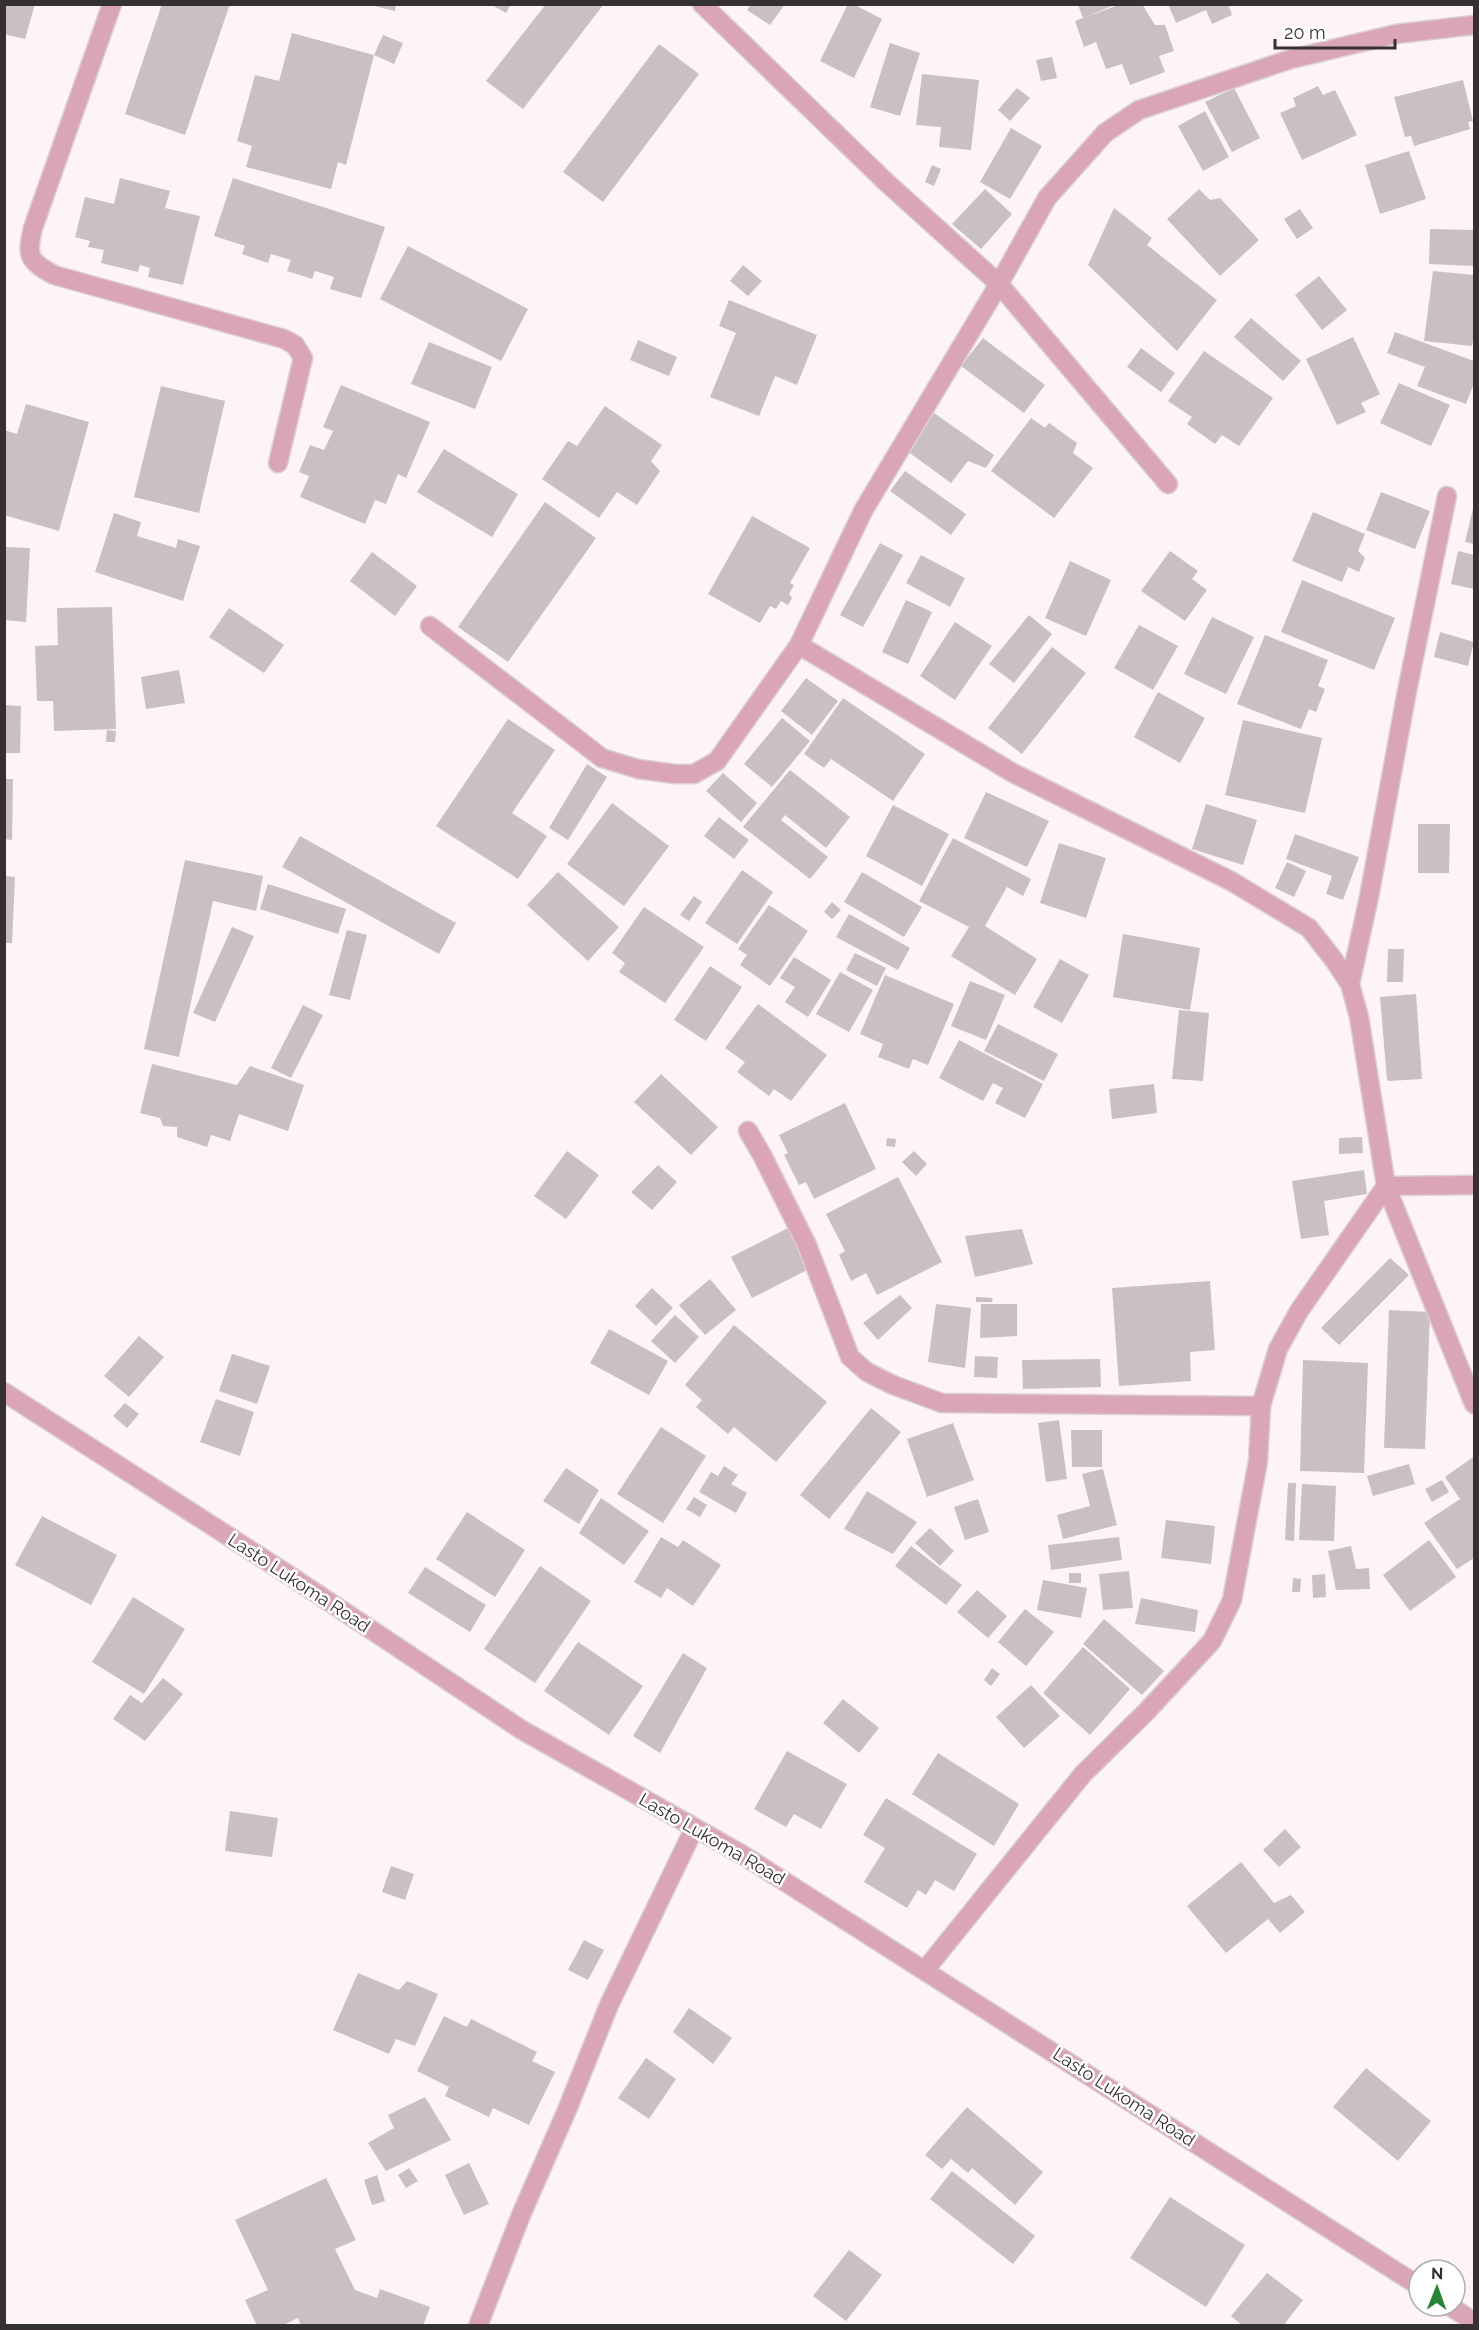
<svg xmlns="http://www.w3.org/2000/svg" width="1479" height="2330" viewBox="0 0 1479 2330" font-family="Raleway,sans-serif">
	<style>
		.building { fill: #cac0c3 }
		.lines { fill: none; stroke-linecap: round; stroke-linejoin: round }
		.minor-casing { stroke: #dad0d4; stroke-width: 21 }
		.minor { stroke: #dba5b8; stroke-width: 18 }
		.labels { text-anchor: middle; stroke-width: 5; stroke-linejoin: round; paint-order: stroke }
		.street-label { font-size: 18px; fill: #353132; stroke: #fff }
	</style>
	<rect width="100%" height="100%" fill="#fef3f7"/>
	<path class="building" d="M6 4H35L25 39 4 34Z
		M162 4H230L185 135 125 114Z
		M366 4H396L395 11Z
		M490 4H511L506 13Z
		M546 4H604L523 109 486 81Z
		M751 4H785L770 25 747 10Z
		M848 4H853L882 19 854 78 820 61Z
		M1121 4H1142L1155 25H1165L1174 51 1159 56 1165 72 1130 85 1122 64 1106 69 1096 42 1084 47 1075 21 1083 18 1078 5H1114L1086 17Z
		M1168 4H1228L1232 15 1212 24 1206 10 1176 23Z
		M292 33 374 55 346 165 338 162 331 189 246 167 252 146 237 141 255 75 279 81Z
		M383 35 403 43 394 64 374 55Z
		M890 43 920 53 900 116 870 107Z
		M659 44 699 74 603 202 563 172Z
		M1052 57 1057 78 1041 81 1036 60Z
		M922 74 979 80 971 150 939 147 941 127 916 125Z
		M1463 80 1473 121 1468 122 1470 129 1414 146 1411 136 1405 137 1394 97Z
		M1318 86 1323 95 1335 90 1357 135 1302 160 1280 113 1296 106 1293 98Z
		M1017 88 1030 98 1010 121 998 110Z
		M1234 88 1260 138 1232 152 1205 102Z
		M1205 111 1229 157 1203 171 1178 126Z
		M1011 128 1042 146 1010 199 980 182Z
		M1409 151 1426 199 1380 214 1365 165Z
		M932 165 941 169 934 186 925 182Z
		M120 178 170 191 165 208 200 216 183 285 148 277 150 268 140 265 138 272 101 263 104 250 88 247 90 241 75 237 85 197 114 204Z
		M233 178 385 227 361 298 330 289 334 277 315 271 312 279 287 271 291 260 271 254 268 263 242 254 245 246 214 236Z
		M985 189 1012 214 981 249 952 224Z
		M1199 189 1210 200 1220 198 1259 240 1220 276 1167 219Z
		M1114 208 1152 238 1147 245 1217 300 1177 351 1088 265Z
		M1300 209 1313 228 1297 239 1284 219Z
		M1430 229 1474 230V266L1429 264Z
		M408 246 528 309 501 361 380 299Z
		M743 265 762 281 748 296 730 281Z
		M1433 271 1474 275V335L1472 346 1424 341Z
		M1319 276 1347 310 1322 330 1295 295Z
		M729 300 817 335 797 385 775 376 759 416 710 397 736 333 719 326Z
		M1251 318 1301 361 1283 381 1234 337Z
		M1395 332 1474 361V383L1466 404 1417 386 1425 367 1387 353Z
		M1353 337 1380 394 1361 403 1366 412 1337 425 1306 359Z
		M983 338 1045 385 1024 413 961 366Z
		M638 340 677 357 669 376 630 360Z
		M429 342 492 367 475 409 411 384Z
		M1141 348 1175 373 1161 392 1127 367Z
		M1204 351 1273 398 1239 446 1222 435 1215 444 1187 424 1192 417 1168 401Z
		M1399 383 1450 405 1431 446 1380 423Z
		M341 385 430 422 406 478 398 474 386 504 375 500 365 524 300 497 309 476 299 472 310 445 324 450 333 431 323 427Z
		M161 386 225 401 199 513 134 497Z
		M26 404 89 422 59 531 4 515V430L17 434Z
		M605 406 662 445 651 461 660 471 637 505 617 492 599 518 542 479 568 441 577 446Z
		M934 413 994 455 986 468 968 461 951 483 907 451Z
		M1031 418 1045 428 1049 423 1077 443 1073 453 1093 468 1054 518 991 471Z
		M444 449 518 494 492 537 417 492Z
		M905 471 966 514 951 535 890 491Z
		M1381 492 1430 511 1415 549 1366 530Z
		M545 502 596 538 508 662 458 627Z
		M1474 504V544L1465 542Z
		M1313 512 1365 534 1358 551 1365 558 1359 572 1348 567 1342 582 1292 561Z
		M114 513 141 522 137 536 176 548 178 539 200 546 183 601 95 572Z
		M752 516 810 548 790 583 794 585 789 594 792 598 788 605 781 601 776 609 770 606 760 623 708 594Z
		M880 543 903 555 863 627 840 615Z
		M4 547 30 548 26 622 4 620Z
		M1170 551 1198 571 1192 579 1207 590 1185 621 1141 591Z
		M1458 551 1474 555V589L1451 584Z
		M372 552 417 586 395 616 350 581Z
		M921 555 965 578 950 607 906 583Z
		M1070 561 1111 580 1086 636 1045 618Z
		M1302 580 1395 618 1374 670 1281 632Z
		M906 600 932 612 908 664 882 652Z
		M112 607 116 729 54 731 53 701H37L35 646 58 645 57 608Z
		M229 608 284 645 264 673 209 637Z
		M1029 615 1052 634 1014 683 989 664Z
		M1212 617 1254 637 1226 694 1184 674Z
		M955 622 992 646 955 700 920 676Z
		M1139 625 1178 646 1153 690 1114 668Z
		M1440 632 1474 642 1468 666 1434 657Z
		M1265 635 1328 660 1318 686 1325 689 1316 712 1309 709 1301 729 1237 704Z
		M1052 647 1086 673 1022 754 988 728Z
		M179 670 185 703 146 709 141 677Z
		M806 678 838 701 812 735 781 711Z
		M1158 692 1205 718 1180 763 1134 737Z
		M843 698 925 754 893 801 831 759 824 768 804 754Z
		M4 705 21 706 20 753H4Z
		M782 718 810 741 772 787 744 764Z
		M508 719 555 750 512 813 547 836 518 879 436 826Z
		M1243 720 1322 738 1305 813 1225 795Z
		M107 730 116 731 115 742H106Z
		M587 764 607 777 568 840 549 828Z
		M790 770 850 817 826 848 785 815 781 820 828 857 810 879 743 827Z
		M723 773 757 803 741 822 706 791Z
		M4 779H13L12 840 4 839Z
		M986 792 1049 821 1027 867 964 838Z
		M612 803 669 846 624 906 567 864Z
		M1206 804 1257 820 1243 865 1192 849Z
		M893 805 949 834 922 886 866 856Z
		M719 817 749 840 734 859 704 836Z
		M1418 824H1450L1449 873H1418Z
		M1295 834 1359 857 1343 900 1326 894 1332 876 1286 859Z
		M300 836 456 923 439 954 282 867Z
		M953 838 1031 879 1023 896 1007 887 985 926 1037 959 1015 995 951 956 969 927 919 901Z
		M1059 843 1106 858 1086 918 1040 903Z
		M185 860 263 876 256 911 213 901 179 1057 144 1049Z
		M1287 862 1306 871 1294 897 1275 888Z
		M742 870 773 892 737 944 705 923Z
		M558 872 619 927 588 961 527 905Z
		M862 872 922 907 904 937 844 902Z
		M4 876 15 877 12 943H4Z
		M268 884 346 909 338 934 260 909Z
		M694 896 702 902 689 921 680 915Z
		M832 902 841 910 832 919 824 912Z
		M769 905 808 931 770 986 740 965 747 955 738 949Z
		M644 907 704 947 665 1003 619 972 625 963 612 953Z
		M849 914 910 948 898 970 836 937Z
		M232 927 254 936 215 1022 193 1013Z
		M347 930 367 935 350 1000 329 995Z
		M1123 934 1200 948 1190 1010 1113 997Z
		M1388 949H1404L1403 982H1387Z
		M855 953 886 968 877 986 846 970Z
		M794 957 831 980 808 1017 785 1002 795 987 780 978Z
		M1060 959 1089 975 1062 1023 1033 1007Z
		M710 966 742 987 706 1041 674 1020Z
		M840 972 873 990 849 1032 816 1014Z
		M885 975 954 1004 928 1065 913 1059 909 1069 878 1057 883 1044 860 1034Z
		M970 981 1005 995 986 1040 951 1026Z
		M1416 994 1422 1079 1389 1081 1387 1080 1380 997Z
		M758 1004 827 1055 791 1101 774 1089 769 1096 737 1072 745 1062 725 1048Z
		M303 1005 323 1015 291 1078 271 1068Z
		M1179 1010 1209 1013 1203 1081 1172 1079Z
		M998 1024 1058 1054 1044 1081 984 1051Z
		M959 1040 1043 1084 1025 1118 995 1103 1003 1088 993 1083 983 1101 939 1078Z
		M152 1064 237 1085 250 1066 304 1085 288 1131 239 1114 230 1141 211 1135 207 1147 177 1137V1127L163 1126 160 1118 140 1113Z
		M661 1074 718 1127 691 1155 634 1102Z
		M1154 1084 1157 1113 1112 1119 1109 1089Z
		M845 1103 876 1169 814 1199 806 1182 799 1185 784 1155 788 1153 779 1135Z
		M1362 1137 1363 1153 1339 1154V1138Z
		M887 1138 896 1139 895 1147 886 1146Z
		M567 1151 599 1175 566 1219 534 1196Z
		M914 1151 927 1164 916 1176 902 1162Z
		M658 1165 677 1182 652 1210 631 1192Z
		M1364 1170 1367 1194 1324 1201 1329 1235 1301 1239 1292 1181Z
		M898 1177 942 1262 877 1295 866 1273 851 1281 839 1255 845 1251 826 1214Z
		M792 1226 813 1267 752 1298 731 1257Z
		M1022 1229 1033 1264 975 1277 965 1236Z
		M1390 1258 1409 1275 1339 1345 1321 1328Z
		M710 1279 736 1310 705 1335 679 1305Z
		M1210 1281 1215 1350 1190 1352 1191 1381 1119 1386 1112 1288Z
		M652 1288 673 1308 656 1326 635 1306Z
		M900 1295 912 1308 878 1340 863 1323Z
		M976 1297 993 1298 992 1302H976Z
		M936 1304 971 1308 965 1368 928 1362Z
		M981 1304H1017V1336L980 1338Z
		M1389 1310 1430 1312 1425 1449 1384 1448Z
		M675 1315 699 1337 675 1363 651 1341Z
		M734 1325 827 1402 776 1462 734 1427 728 1434 696 1407 702 1400 685 1385Z
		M609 1329 668 1361 649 1395 590 1363Z
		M139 1336 164 1357 129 1397 104 1376Z
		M232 1354 270 1366 257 1404 219 1391Z
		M975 1356 998 1357 997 1378 974 1377Z
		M1100 1359 1101 1387 1023 1389 1022 1360Z
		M1303 1360 1368 1363 1364 1473 1300 1471Z
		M216 1399 254 1412 240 1456 200 1442Z
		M125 1403 139 1414 127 1428 113 1416Z
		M871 1408 901 1432 829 1519 800 1495Z
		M1059 1420 1067 1479 1046 1482 1038 1423Z
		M953 1423 974 1480 927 1497 907 1439Z
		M661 1427 706 1456 663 1523 617 1494Z
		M1071 1430H1102V1467H1072Z
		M1473 1457 1474 1558 1457 1569 1424 1523 1460 1499 1445 1477Z
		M1409 1464 1415 1484 1373 1496 1367 1476Z
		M724 1466 738 1475 731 1484 747 1493 736 1513 699 1492 711 1472 718 1476Z
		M566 1468 599 1490 579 1524 543 1501Z
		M1103 1469 1117 1525 1063 1539 1057 1515 1090 1506 1082 1474Z
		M1442 1480 1449 1492 1432 1502 1425 1489Z
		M1288 1483H1296L1294 1541 1285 1540Z
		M1302 1484 1336 1486 1334 1541 1299 1540Z
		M867 1491 917 1522 893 1554 844 1529Z
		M694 1497 707 1505 700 1517 686 1509Z
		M601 1498 649 1531 624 1565 579 1533Z
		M978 1499 989 1532 965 1540 954 1507Z
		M467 1512 525 1550 495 1597 436 1559Z
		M42 1516 117 1555 91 1605 15 1565Z
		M1166 1520 1215 1526 1211 1564 1161 1558Z
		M930 1528 954 1551 940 1566 915 1543Z
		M661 1537 678 1547 683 1540 721 1565 693 1606 667 1588 661 1598 634 1582Z
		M1119 1537 1122 1560 1051 1570 1048 1545Z
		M1429 1540 1456 1577 1410 1611 1383 1575Z
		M911 1546 962 1585 946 1605 895 1566Z
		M1351 1546 1356 1569 1369 1568 1370 1589 1336 1590 1328 1551Z
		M540 1566 591 1601 535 1683 484 1649Z
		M425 1567 486 1605 470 1632 408 1593Z
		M1129 1571 1133 1608 1103 1610 1099 1574Z
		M1069 1573H1081V1583H1069Z
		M1325 1574 1326 1597 1313 1598 1312 1575Z
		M1293 1578 1301 1579 1300 1592H1292Z
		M1043 1580 1087 1588 1081 1618 1037 1610Z
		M977 1590 1007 1616 988 1638 957 1612Z
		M133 1597 185 1629 144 1694 92 1662Z
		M1141 1598 1198 1610 1195 1632 1135 1624Z
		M1025 1609 1054 1632 1026 1666 998 1642Z
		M1104 1619 1164 1671 1142 1695 1083 1644Z
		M578 1642 643 1686 609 1735 544 1691Z
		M1083 1647 1130 1689 1090 1735 1043 1693Z
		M683 1653 707 1668 660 1753 633 1736Z
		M992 1668 1000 1674 991 1686 984 1680Z
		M163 1678 183 1694 145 1741 113 1719 130 1695 142 1703Z
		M1031 1685 1060 1716 1024 1748 996 1717Z
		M843 1699 879 1728 859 1753 823 1723Z
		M787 1751 847 1784 821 1829 794 1814 786 1827 754 1809Z
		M938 1753 1019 1804 994 1846 912 1794Z
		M886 1798 977 1854 954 1891 935 1880 926 1895 918 1890 907 1908 864 1882 885 1848 863 1835Z
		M230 1811 278 1818 272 1857 225 1851Z
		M1285 1829 1301 1847 1279 1867 1263 1850Z
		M1241 1862 1274 1903 1291 1895 1305 1912 1280 1933 1268 1919 1226 1953 1187 1906Z
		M391 1866 414 1874 405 1900 382 1892Z
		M584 1940 604 1950 588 1980 568 1970Z
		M358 1973 399 1990 407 1981 438 1994 415 2046 396 2039 389 2054 333 2030Z
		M689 2008 732 2038 713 2064 673 2032Z
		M444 2016 467 2027 471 2019 537 2052 532 2061 555 2072 529 2125 493 2108 489 2117 445 2096 449 2087 417 2071Z
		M646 2058 676 2079 649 2119 618 2098Z
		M1366 2068 1431 2121 1398 2161 1333 2107Z
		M425 2097 451 2140 386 2171 368 2143 394 2128 388 2115Z
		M967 2107 1043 2172 1015 2205 972 2168 968 2173 951 2159 942 2169 925 2155Z
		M469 2163 489 2204 464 2215 445 2175Z
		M409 2168 418 2181 406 2188 398 2175Z
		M952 2171 1035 2236 1013 2264 930 2199Z
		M377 2175 385 2201 372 2205 364 2180Z
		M326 2178 356 2240 335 2249 355 2290 377 2298 380 2289 430 2307 423 2326H301L298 2318 281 2326H257L245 2300 268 2290 235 2220Z
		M1170 2197 1245 2245 1206 2307 1130 2258Z
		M849 2250 882 2275 846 2321 813 2296Z
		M1267 2273 1303 2300 1283 2326H1243L1231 2316Z"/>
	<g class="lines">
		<g class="minor-casing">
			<path id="minor" d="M112 4 33 228C26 257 29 261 54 275L284 339 295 345 303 358 278 463
				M1168 484 999 284 1047 198 1105 133 1139 110 1291 59 1396 34 1474 25
				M430 626 602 758 638 769 675 774H694L717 761 799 645 863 511 999 284 886 182 702 4
				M799 645 1013 773 1231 881 1309 928 1334 960 1350 984 1359 1017 1386 1186 1474 1404
				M1350 984 1369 897 1407 691 1447 496
				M748 1131 762 1155 807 1245 850 1357 867 1372 893 1385 942 1403 1261 1406
				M4 1392 295 1579 522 1730 743 1855 1419 2286
				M925 1970 1083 1774 1147 1711 1212 1641 1232 1600 1258 1461 1261 1406 1278 1349 1299 1311 1386 1186 1474 1185
				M1450 2306 1474 2322
				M478 2326 521 2215 567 2110 609 2005 694 1829"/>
		</g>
		<use href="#minor" class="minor"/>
	</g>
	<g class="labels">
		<g class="street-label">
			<text transform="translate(299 1583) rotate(33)" y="6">Lasto Lukoma Road</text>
			<text transform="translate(712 1839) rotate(30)" y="6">Lasto Lukoma Road</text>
			<text transform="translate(1124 2097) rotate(33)" y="6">Lasto Lukoma Road</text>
		</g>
	</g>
	<rect width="1479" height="2330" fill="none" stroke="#353132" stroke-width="12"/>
	<g transform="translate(1437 2288) rotate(1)"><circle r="28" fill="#ffffff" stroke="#aeadad" stroke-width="1.5"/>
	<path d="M0-4.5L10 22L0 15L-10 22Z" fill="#298536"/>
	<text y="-9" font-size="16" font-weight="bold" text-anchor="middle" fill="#353132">N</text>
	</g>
	<path d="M1275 39v9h120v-9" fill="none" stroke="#353132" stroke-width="3"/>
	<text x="1284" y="39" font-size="18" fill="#353132" stroke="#ffffff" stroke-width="4.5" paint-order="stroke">20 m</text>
</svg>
